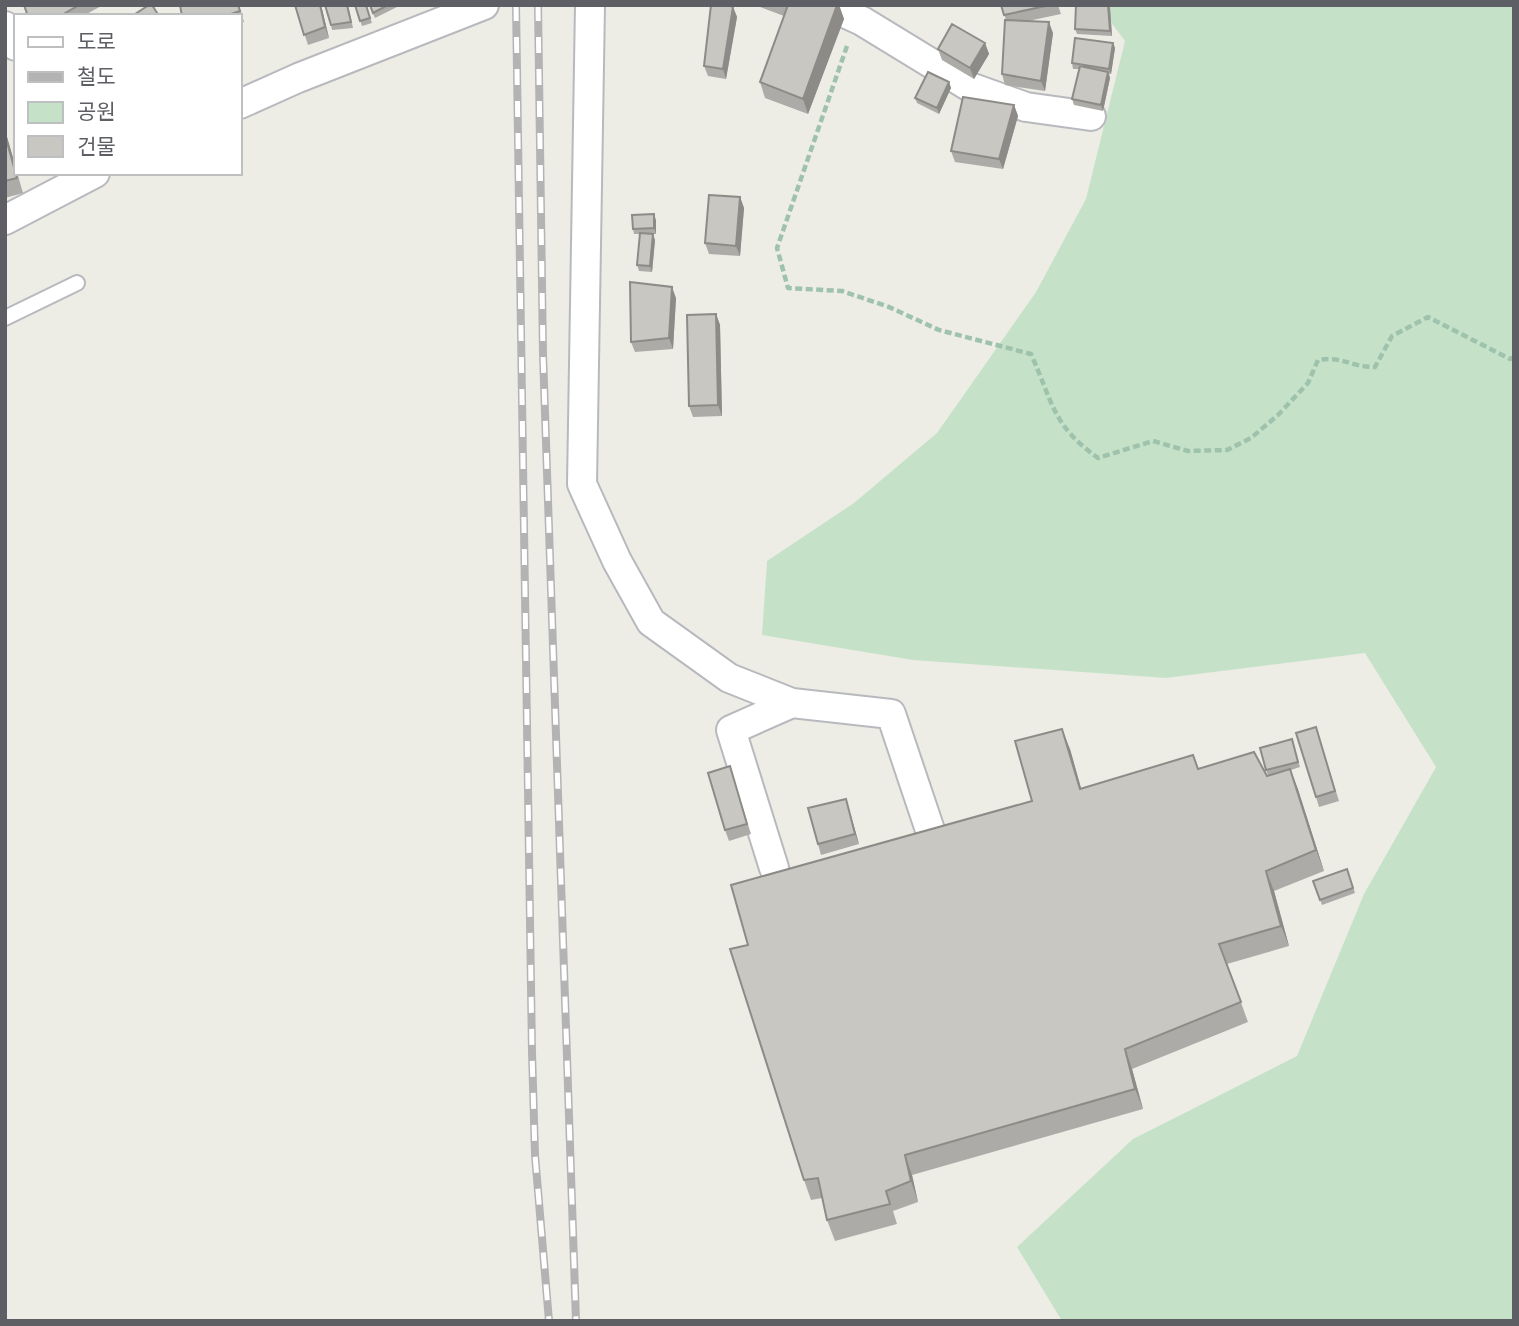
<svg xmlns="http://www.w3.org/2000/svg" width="1519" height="1326" viewBox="0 0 1519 1326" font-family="Quicksand,'Noto Sans KR',sans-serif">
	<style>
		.green { fill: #c5e2c8 }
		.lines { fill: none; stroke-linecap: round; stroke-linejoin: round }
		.service-casing { stroke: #b8b9be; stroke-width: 18 }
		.minor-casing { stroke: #b8b9be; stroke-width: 32 }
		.path { stroke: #9fc2ad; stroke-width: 4.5; stroke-dasharray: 7 3.5; stroke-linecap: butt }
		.service { stroke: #fff; stroke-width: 14 }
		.minor { stroke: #fff; stroke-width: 28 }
		.rail-casing { stroke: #b3b3b4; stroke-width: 8 }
		.rail { stroke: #fff; stroke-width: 5; stroke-dasharray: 16; stroke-linecap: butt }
		.wall { fill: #adaba7 }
		.shaded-wall { fill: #8d8b88 }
		.building { fill: #c9c7c2; stroke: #8d8b88; stroke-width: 2 }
	</style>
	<rect width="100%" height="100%" fill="#edede6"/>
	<path class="green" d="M1098 5H1514V1321H1062L1017 1247 1133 1139 1297 1056 1364 894 1436 767 1365 653 1166 678 913 660 762 635 767 561 854 503 937 433 1036 292 1086 199 1125 41Z"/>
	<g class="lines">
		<g class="service-casing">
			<path id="service" d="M5 318 77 283"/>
		</g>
		<g class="minor-casing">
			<path id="minor" d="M590 5 582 484 617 561 651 622 729 678 792 703 731 730 774 868
				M827 5 862 21 970 87 1026 107 1091 116
				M5 26 16 46
				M240 104 298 78 484 5
				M5 220 95 173
				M792 703 891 714 934 842"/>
		</g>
		<path class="path" d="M847 46 777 248 788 288 842 291 889 307 939 330 1031 354C1053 403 1052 425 1098 458L1153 441 1188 451 1227 450 1251 438 1278 415 1308 383 1318 360C1343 356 1350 367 1375 367L1392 336 1428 317 1510 359 1514 357"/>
		<use href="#service" class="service"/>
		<use href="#minor" class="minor"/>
		<g class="rail-casing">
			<path id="rail" d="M516 5 532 1052 535 1155 549 1321
				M538 5 543 354 576 1321"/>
		</g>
		<use href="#rail" class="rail"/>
	</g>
	<path class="wall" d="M23 5H103L83 16H27Z
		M239 5 244 22 240 23V16H182Z
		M295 5H321L329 38 308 45Z
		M348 5 353 28 332 30 331 25Z
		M355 5H366L372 23 362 26Z
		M369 5H401L375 18Z
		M755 5H839L844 19 808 114 765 98 760 82 784 16Z
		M1001 5H1058L1061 14 1028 21 1053 33 1045 91 1005 85 1002 74 1006 20Z
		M1076 5H1109L1110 8 1112 36 1077 34 1075 29Z
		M733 7 737 17 726 79 708 76 704 66Z
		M985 43 989 54 974 79 942 60 938 49Z
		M1113 43 1115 48 1111 74H1109L1110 78 1103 111 1074 105 1072 99 1079 69H1073L1072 63Z
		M949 82 951 88 939 114 917 103 915 98Z
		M1014 105 1018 116 1003 169 955 162 951 151Z
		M5 130 23 193 5 198Z
		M740 197 744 208 740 256 709 254 705 243Z
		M656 220V234H647L655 240 652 272 639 271 637 265 640 234H634L633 229Z
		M676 298 673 349 635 352 631 342Z
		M716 314 720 325 722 416 693 417 689 406Z
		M1316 727 1339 801 1319 807 1316 797Z
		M1292 739 1300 767 1291 770 1324 871 1274 891 1289 946 1227 964 1248 1022 1132 1069 1143 1109 912 1175 918 1202 893 1211 897 1224 835 1241 827 1220 822 1198 811 1200 804 1180 748 945 1032 801 1070 749 1081 789 1198 769 1267 776 1268 775 1266 770Z
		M730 766 751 834 729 841 725 830Z
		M846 799 859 844 821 855 818 844Z
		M1347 869 1355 893 1322 905 1313 881Z"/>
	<path class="shaded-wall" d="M320 5H321L329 38 325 27Z
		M837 5H839L844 19 808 114 803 99Z
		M1108 5 1110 8 1112 36 1110 31Z
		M733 7 737 17 726 79 723 69Z
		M1049 22 1053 33 1045 91 1041 81Z
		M985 43 989 54 974 79 970 68Z
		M1113 43 1115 48 1111 74 1109 69Z
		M1108 72 1110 78 1103 111 1101 105Z
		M949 82 951 88 939 114 937 108Z
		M1014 105 1018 116 1003 169 999 159Z
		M5 130 16 168V172L5 135Z
		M740 197 744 208 740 256 736 246Z
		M654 214 656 220V234L654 228Z
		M653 234 655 240 652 272 650 266Z
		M672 287 676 298 673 349 669 338Z
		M716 314 720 325 722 416 718 405Z
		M1062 729 1070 749 1087 809 1080 789Z
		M1290 769 1298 789 1324 871 1316 850Z
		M846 799 849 809 859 844 855 834Z
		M1266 871 1274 891 1289 946 1281 926Z
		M1125 1049 1132 1069 1143 1109 1135 1089Z
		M905 1155 912 1175 918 1202 911 1181Z"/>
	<path class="building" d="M24 5H79L60 16H28Z
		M149 5H152L159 16H132Z
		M180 5H238L240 11 225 16H182Z
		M295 5H320L325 27 304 35Z
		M325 5H347L351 22 331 25Z
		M355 5H366L370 18 360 21Z
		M370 5H388L373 13Z
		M711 5H728L733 7 723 69 704 66Z
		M788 5H837L803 99 760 82Z
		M1001 5H1050L1004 15Z
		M1076 5H1108L1110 31 1075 29Z
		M1005 20 1049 22 1041 81 1002 74Z
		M952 24 985 43 970 68 938 49Z
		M1075 38 1113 43 1109 69 1072 63Z
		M1080 66 1108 72 1101 105 1072 99Z
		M928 72 949 82 937 108 915 98Z
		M963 97 1014 105 999 159 951 151Z
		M5 135 17 178 5 181Z
		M709 195 740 197 736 246 705 243Z
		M654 214V228L633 229 632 215Z
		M640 233 653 234 650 266 637 265Z
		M630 282 672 287 669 338 631 342Z
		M716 314 718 405 689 406 687 315Z
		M1316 727 1335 791 1316 797 1296 733Z
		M1062 729 1080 789 1193 755 1198 769 1254 752 1267 776 1290 769 1316 850 1266 871 1281 926 1219 944 1241 1002 1125 1049 1135 1089 905 1155 911 1181 886 1191 890 1204 827 1220 818 1178 804 1180 730 949 748 945 731 885 1032 801 1015 741Z
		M1292 739 1298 762 1266 770 1260 748Z
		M730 766 747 824 725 830 708 773Z
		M846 799 855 834 818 844 808 808Z
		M1347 869 1353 888 1320 900 1313 881Z"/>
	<rect width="1519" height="1326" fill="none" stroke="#5d5f64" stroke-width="14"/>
	<rect x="14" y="14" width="228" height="161" fill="#ffffff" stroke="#bebfc1" stroke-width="2"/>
	<rect x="28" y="37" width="35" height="10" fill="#ffffff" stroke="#bebfc1" stroke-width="2"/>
	<text x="77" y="49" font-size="21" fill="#5d5f64">도로</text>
	<rect x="28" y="72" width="35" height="10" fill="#b3b3b4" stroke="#bebfc1" stroke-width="2"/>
	<text x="77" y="84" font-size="21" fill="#5d5f64">철도</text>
	<rect x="28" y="102" width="35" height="21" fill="#c5e2c8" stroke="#bebfc1" stroke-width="2"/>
	<text x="77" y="119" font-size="21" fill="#5d5f64">공원</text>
	<rect x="28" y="136" width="35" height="21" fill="#c9c7c2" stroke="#bebfc1" stroke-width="2"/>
	<text x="77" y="154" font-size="21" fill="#5d5f64">건물</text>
</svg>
